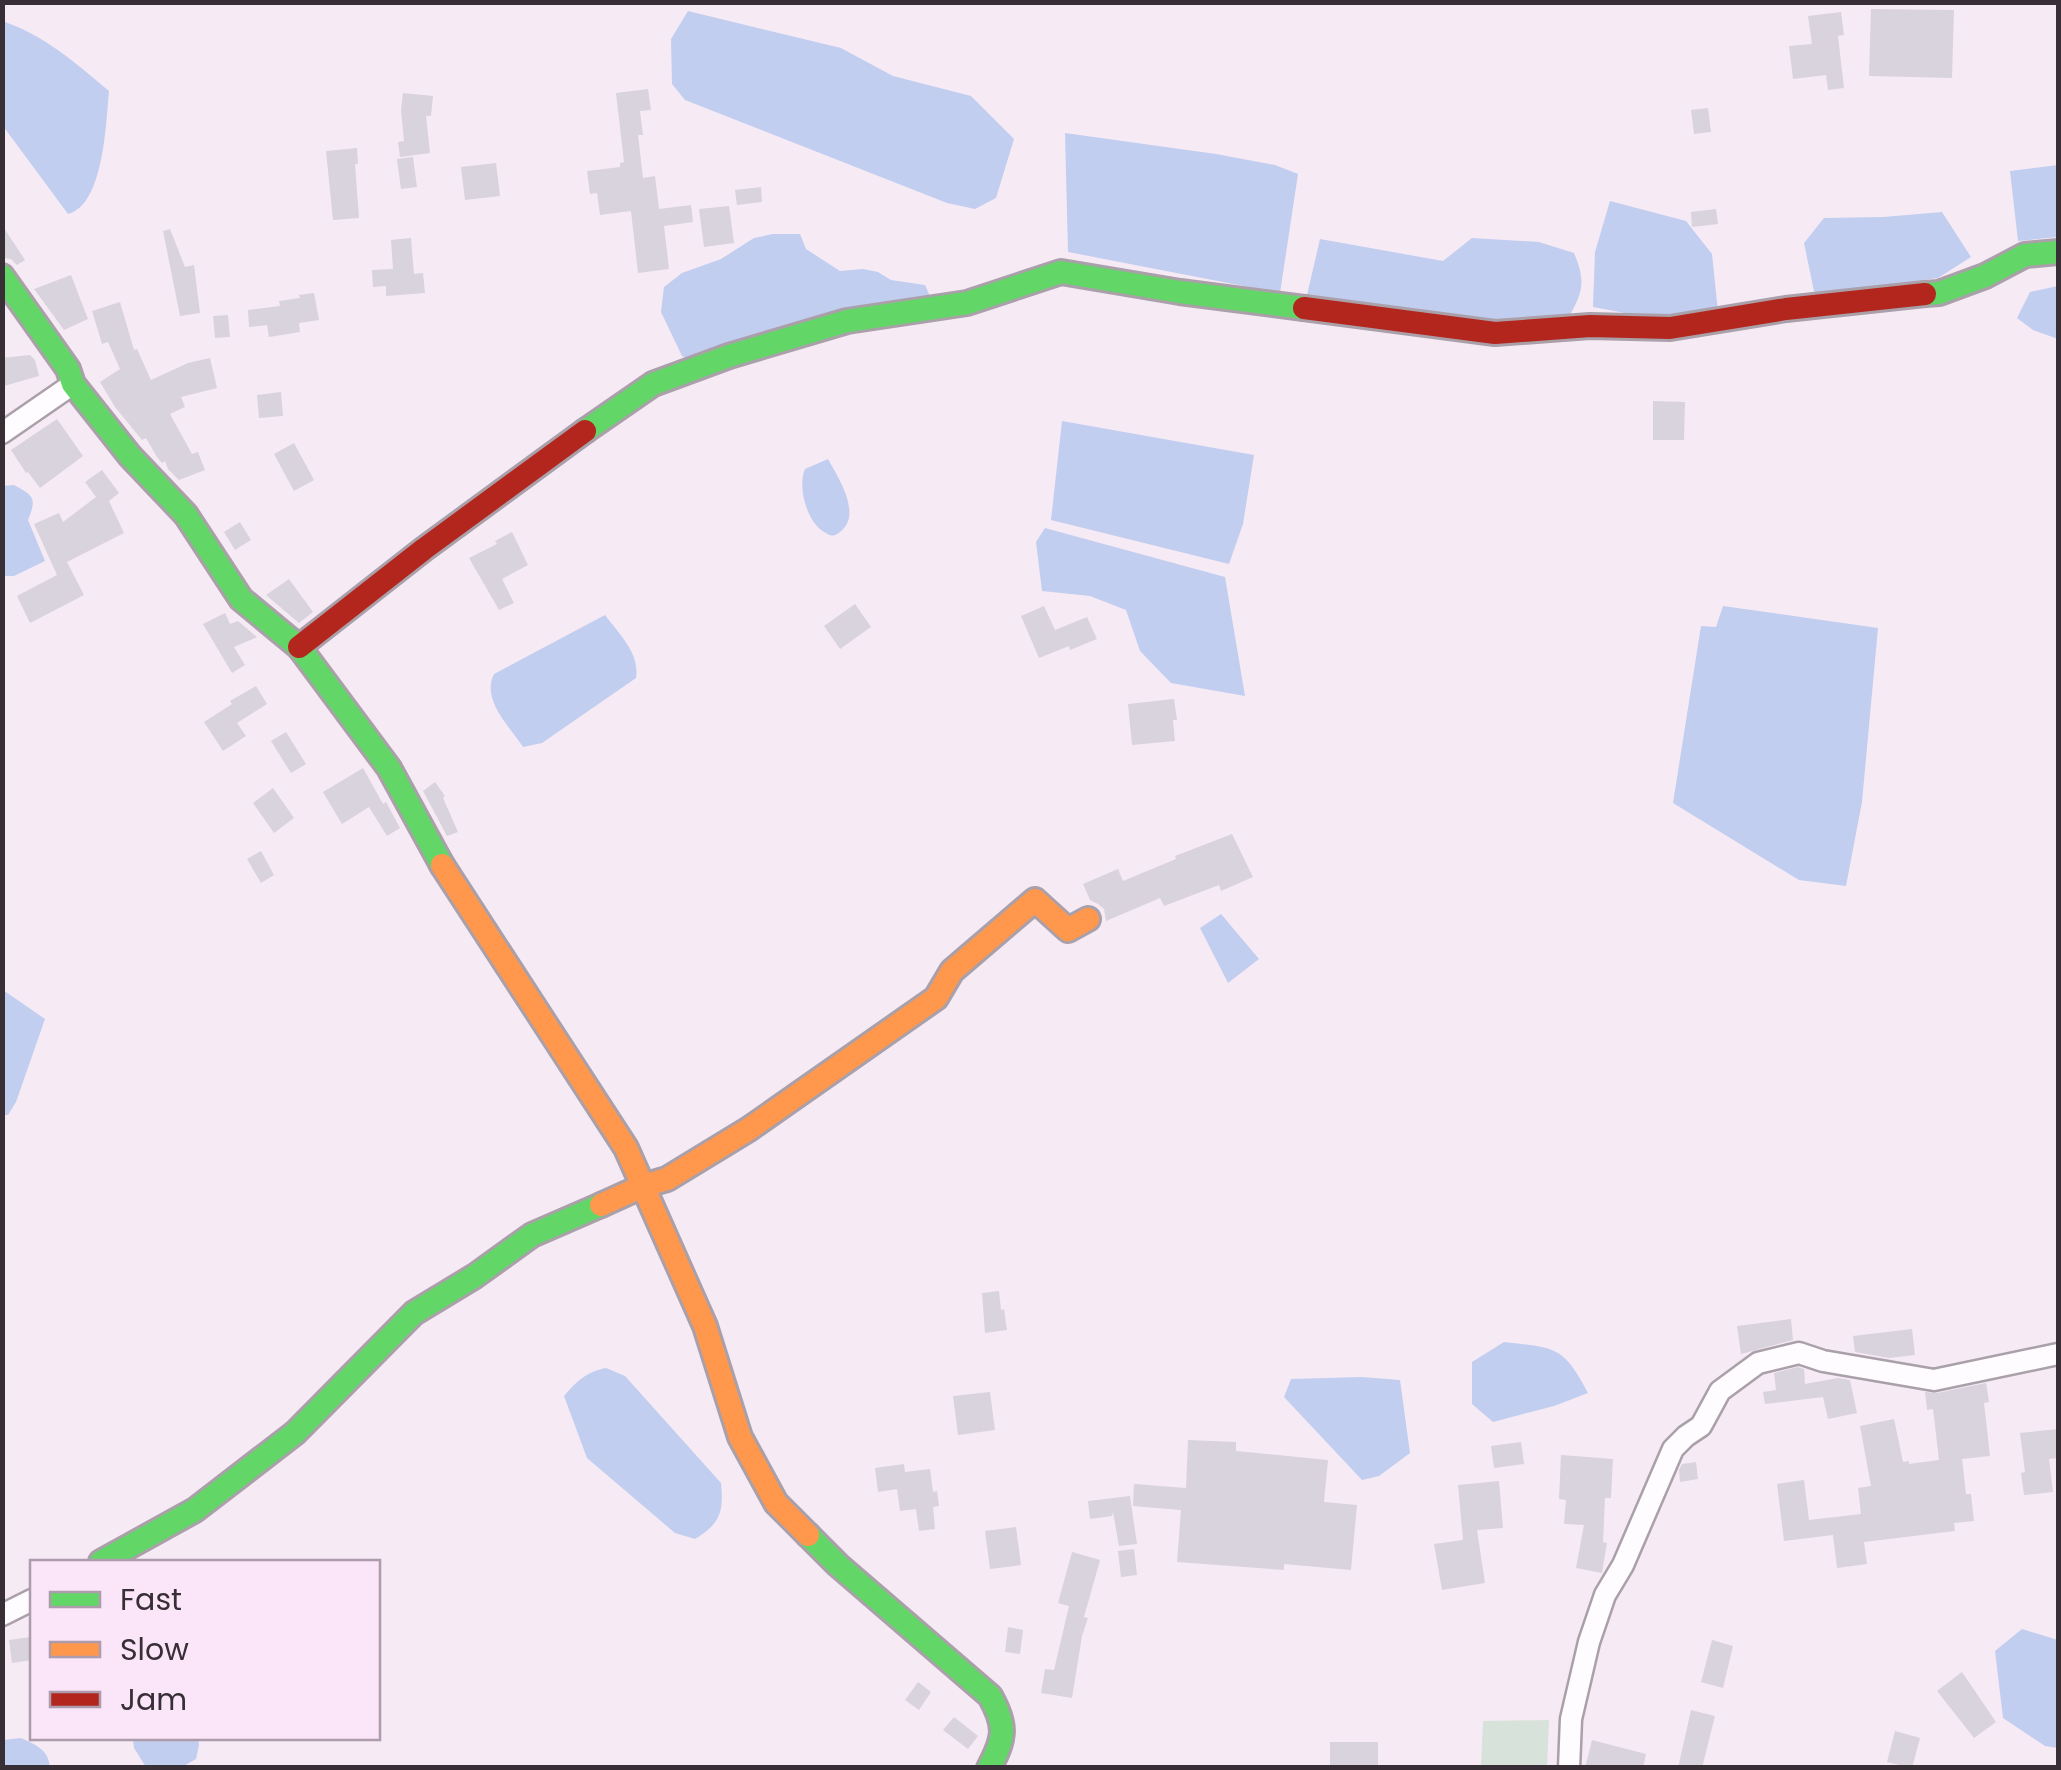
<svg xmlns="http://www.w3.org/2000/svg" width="2061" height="1770" viewBox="0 0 2061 1770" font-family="Poppins,sans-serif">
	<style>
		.green { fill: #d7e2db }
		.water { fill: #c2ceef }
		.building { fill: #d8d3dd }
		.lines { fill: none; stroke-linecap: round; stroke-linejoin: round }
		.street-casing { stroke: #aaa0a9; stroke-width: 25 }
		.fast-casing { stroke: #aaa0a9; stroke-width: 28 }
		.slow-casing { stroke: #aaa0a9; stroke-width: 28 }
		.jam-casing { stroke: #aaa0a9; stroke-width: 28 }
		.street { stroke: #fefcfe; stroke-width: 20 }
		.fast { stroke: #63d668; stroke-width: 22 }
		.slow { stroke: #ff974d; stroke-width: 22 }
		.jam { stroke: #b3261e; stroke-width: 22 }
	</style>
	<rect width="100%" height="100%" fill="#f6eaf5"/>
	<path class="green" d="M1549 1720 1547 1767H1481L1483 1721Z"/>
	<path class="water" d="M688 11 841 48 893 76 971 96 1014 139 996 198 975 209 947 203 685 100 672 84 671 39Z
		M2 21C43 34 77 64 109 91 106 122 104 205 68 214L3 126Z
		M1065 133 1216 154 1275 165 1298 174 1280 293 1068 252Z
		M2058 165V237L2018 241 2010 171Z
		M1610 201 1686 221 1712 254 1718 312 1673 322 1593 307 1595 252Z
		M1942 212 1971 257 1938 278 1815 296 1804 243 1824 218 1883 217Z
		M773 234H800L806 249 840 271 863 269 878 272 891 280 925 285 934 305 697 363 682 356 661 312 664 287 682 273 721 259 754 238Z
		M1472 238 1539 242 1574 253C1587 284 1582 294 1566 322L1475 323 1307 295 1320 239 1443 261Z
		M2058 286V339L2033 330 2017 318 2030 292Z
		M1062 421 1254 455 1243 524 1229 564 1051 520Z
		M828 459C838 477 863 515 840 532 835 536 832 537 826 533 807 524 797 487 805 469Z
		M14 485C34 496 37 498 28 520L45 561 14 576H3V486Z
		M1045 528 1225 577 1245 696 1171 683 1140 651 1126 610 1090 596 1042 591 1036 542Z
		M1723 606 1878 628 1862 802 1846 886 1799 880 1673 803 1701 626 1716 627Z
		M605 615C619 634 640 653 636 678L542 743 523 747C509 726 481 699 494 674Z
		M1221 914 1259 959 1228 983 1200 928Z
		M3 990 45 1019 16 1102 8 1115H2Z
		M1504 1342C1555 1348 1563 1345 1588 1393L1554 1406 1493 1422 1472 1404V1362Z
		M606 1368 625 1376 721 1483C724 1512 720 1524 695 1539L675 1533 587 1458 564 1396C577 1381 586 1372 606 1368Z
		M1362 1377 1400 1380 1410 1453 1379 1476 1362 1480 1284 1397 1291 1379Z
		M2022 1629 2058 1640V1748L2045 1746 2003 1718 1995 1651Z
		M21 1738C36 1745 48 1749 50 1767H3V1740Z
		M133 1738H198L199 1745 196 1759 182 1767H146L134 1748Z"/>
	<path class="building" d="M1871 9 1954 10 1952 78 1869 76Z
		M1841 12 1844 35 1838 36 1844 88 1828 90 1826 75 1793 79 1789 46 1812 44 1808 16Z
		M648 89 651 110 640 111 643 135H638L643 178 655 176 659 209 691 205 693 222 664 226 669 269 638 273 631 211 600 215 597 193 590 194 587 171 620 167V163L624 162 616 93Z
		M403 93 433 96 431 116H426L430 153 400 157 398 142 404 141 401 110Z
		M1708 108 1711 132 1694 134 1691 110Z
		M357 148 358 164H355L359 218 333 220 326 151Z
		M413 157 417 187 401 189 397 159Z
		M496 163 500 196 465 200 461 167Z
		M761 187 762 202 737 205 735 190Z
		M729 206 734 243 704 247 699 209Z
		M1716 209 1718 224 1692 227 1691 212Z
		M2 225 25 260 17 265 11 259 2 258Z
		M170 229 185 267 194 265 200 313 180 316 163 231Z
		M411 238 414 274 423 273 425 293 386 296V286L373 287 372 270 393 269 391 240Z
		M71 275 88 319 64 330 34 289Z
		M314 293 319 320 299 323 300 332 269 337 267 325 249 327 248 310 280 306 279 301 300 298 299 295Z
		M120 302 134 350 137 349 151 380 188 363 210 358 217 388 181 397 185 407 170 414 192 454 198 452 205 470 179 480 168 469 165 461 162 463 157 457 146 438 142 440 115 407 100 382 120 369 108 342 102 344 92 311Z
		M228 315 230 337 215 338 213 316Z
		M30 355 35 360 39 376 4 386 2 358Z
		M281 392 283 416 259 418 257 395Z
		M1653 401 1685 402 1684 440H1653Z
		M57 419 83 456 40 488 28 472 26 473 11 450Z
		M294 443 314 480 294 491 274 454Z
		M102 470 119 493 109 501 124 533 67 562 84 595 30 623 17 596 57 575 34 524 59 513 63 522 96 497 85 482Z
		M240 522 251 540 235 550 224 532Z
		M512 532 528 565 502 579 514 603 499 610 469 558 497 544 495 541Z
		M289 579 313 612 299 623 266 595Z
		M855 604 871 627 840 649 824 626Z
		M1044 606 1055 630 1087 617 1097 639 1070 650 1069 646 1039 658 1021 616Z
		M225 613 230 624 238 621 257 637 234 647 245 665 232 673 203 624Z
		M256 686 267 704 237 723 246 736 223 751 204 722 232 704 230 701Z
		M1174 699 1177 720H1173L1175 741 1132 745 1128 704Z
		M286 732 306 764 291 773 271 741Z
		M363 768 383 804 386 802 400 828 387 836 369 807 342 824 323 792Z
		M435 782 445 796 443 798 458 832 447 836 423 791Z
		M273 788 294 818 274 833 253 803Z
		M1232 834 1253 877 1221 891 1219 885 1164 906 1160 898 1106 921 1104 909 1098 904 1090 900 1083 884 1118 869 1123 881 1176 859 1175 856Z
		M261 851 274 875 261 883 247 859Z
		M999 1291 1001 1310 1004 1309 1007 1330 985 1333 982 1293Z
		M1791 1319 1793 1340 1741 1354 1737 1326Z
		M1912 1329 1915 1355 1889 1358 1855 1352 1853 1336Z
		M1798 1367 1804 1369 1805 1384 1838 1378 1850 1380 1857 1413 1828 1419 1823 1397 1765 1404 1763 1392 1776 1390 1774 1373Z
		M1986 1383 1989 1402 1984 1403 1990 1456 1962 1459 1966 1494H1971L1974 1521 1954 1523 1955 1531 1864 1542 1867 1564 1837 1568 1833 1535 1784 1541 1777 1484 1804 1480 1809 1520 1861 1514 1858 1488 1871 1486 1860 1426 1894 1419 1903 1462 1909 1461V1464L1939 1460 1933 1409 1927 1410 1925 1392 1937 1393Z
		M990 1392 995 1430 958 1435 953 1396Z
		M2058 1429V1458L2049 1459 2053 1492 2024 1495 2021 1473 2025 1472 2020 1433Z
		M1188 1440 1236 1442V1451L1328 1460 1324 1502 1357 1505 1351 1570 1284 1564V1570L1177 1562 1181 1510 1133 1506 1134 1484 1186 1488Z
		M1521 1442 1524 1464 1494 1468 1491 1446Z
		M1561 1455 1613 1459 1611 1498H1605L1603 1542 1607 1543 1602 1573 1576 1568 1584 1525 1564 1524 1566 1500 1559 1499Z
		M1696 1462 1698 1479 1680 1482 1679 1470 1682 1464Z
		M904 1464 905 1472 930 1469 933 1492 937 1491 939 1506 933 1507 935 1529 919 1531 916 1509 900 1511 897 1489 878 1492 875 1468Z
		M1499 1481 1503 1528 1477 1530 1485 1583 1442 1590 1434 1544 1463 1540 1458 1485Z
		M1130 1496 1137 1544 1119 1546 1113 1512 1112 1516 1090 1519 1088 1501Z
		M1016 1527 1021 1565 990 1569 985 1531Z
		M1134 1549 1137 1575 1121 1577 1118 1551Z
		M1072 1552 1100 1560 1084 1617 1088 1618 1082 1636 1072 1698 1041 1693 1045 1669 1054 1670 1069 1606 1058 1603Z
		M1008 1627 1023 1630 1020 1654 1005 1652Z
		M30 1637 32 1660 12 1663 9 1640Z
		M1712 1640 1733 1646 1723 1688 1701 1682Z
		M1962 1672 1996 1722 1974 1738 1937 1691Z
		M918 1682 931 1692 919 1710 905 1700Z
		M1691 1710 1715 1716 1702 1768H1678Z
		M954 1717 978 1736 968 1749 943 1730Z
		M1895 1731 1920 1738 1912 1768 1887 1762Z
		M1592 1740 1646 1754 1643 1768H1585Z
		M1330 1742H1378V1768H1330Z"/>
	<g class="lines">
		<g class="street-casing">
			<path id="street" d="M2 433 73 384
				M2 1615 32 1600
				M1569 1768 1571 1719 1589 1642 1605 1595 1623 1565 1673 1449 1686 1436 1701 1426 1720 1391 1758 1363 1799 1353 1823 1361 1934 1380 2058 1354"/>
		</g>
		<g class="fast-casing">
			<path id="fast" d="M2 276 68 369 73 384 130 456 186 515 241 599 299 647 389 768 442 865
				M1925 294 1939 293 1985 276 2025 255 2058 252
				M585 431 653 384 729 356 847 321 967 303 1061 272 1180 292 1304 308
				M808 1535 838 1565 990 1696C1007 1726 1005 1738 989 1768
				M101 1562 195 1510 295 1433 414 1313 475 1276 532 1235 601 1205"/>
		</g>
		<g class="slow-casing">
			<path id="slow" d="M442 865 626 1148 705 1326 740 1437 776 1503 808 1535
				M601 1205 643 1186 667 1179 749 1129 936 998 952 971 1035 900 1068 930 1088 919"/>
		</g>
		<g class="jam-casing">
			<path id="jam" d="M1304 308 1495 333 1590 326 1670 328 1786 309 1925 294
				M299 647 424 549 585 431"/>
		</g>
		<use href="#street" class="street"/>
		<use href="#fast" class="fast"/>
		<use href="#slow" class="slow"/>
		<use href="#jam" class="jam"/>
	</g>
	<rect width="2061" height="1770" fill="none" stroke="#372e36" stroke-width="10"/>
	<rect x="30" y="1560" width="350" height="180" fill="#fbe5f9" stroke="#ad9cab" stroke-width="2.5"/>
	<rect x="50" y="1592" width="50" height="15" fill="#63d668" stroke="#ad9cab" stroke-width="2.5"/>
	<text x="120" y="1610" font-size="30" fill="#372e36">Fast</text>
	<rect x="50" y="1642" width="50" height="15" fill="#ff974d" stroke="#ad9cab" stroke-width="2.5"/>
	<text x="120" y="1660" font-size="30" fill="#372e36">Slow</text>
	<rect x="50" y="1692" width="50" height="15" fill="#b3261e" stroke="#ad9cab" stroke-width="2.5"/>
	<text x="120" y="1710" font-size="30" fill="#372e36">Jam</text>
</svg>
